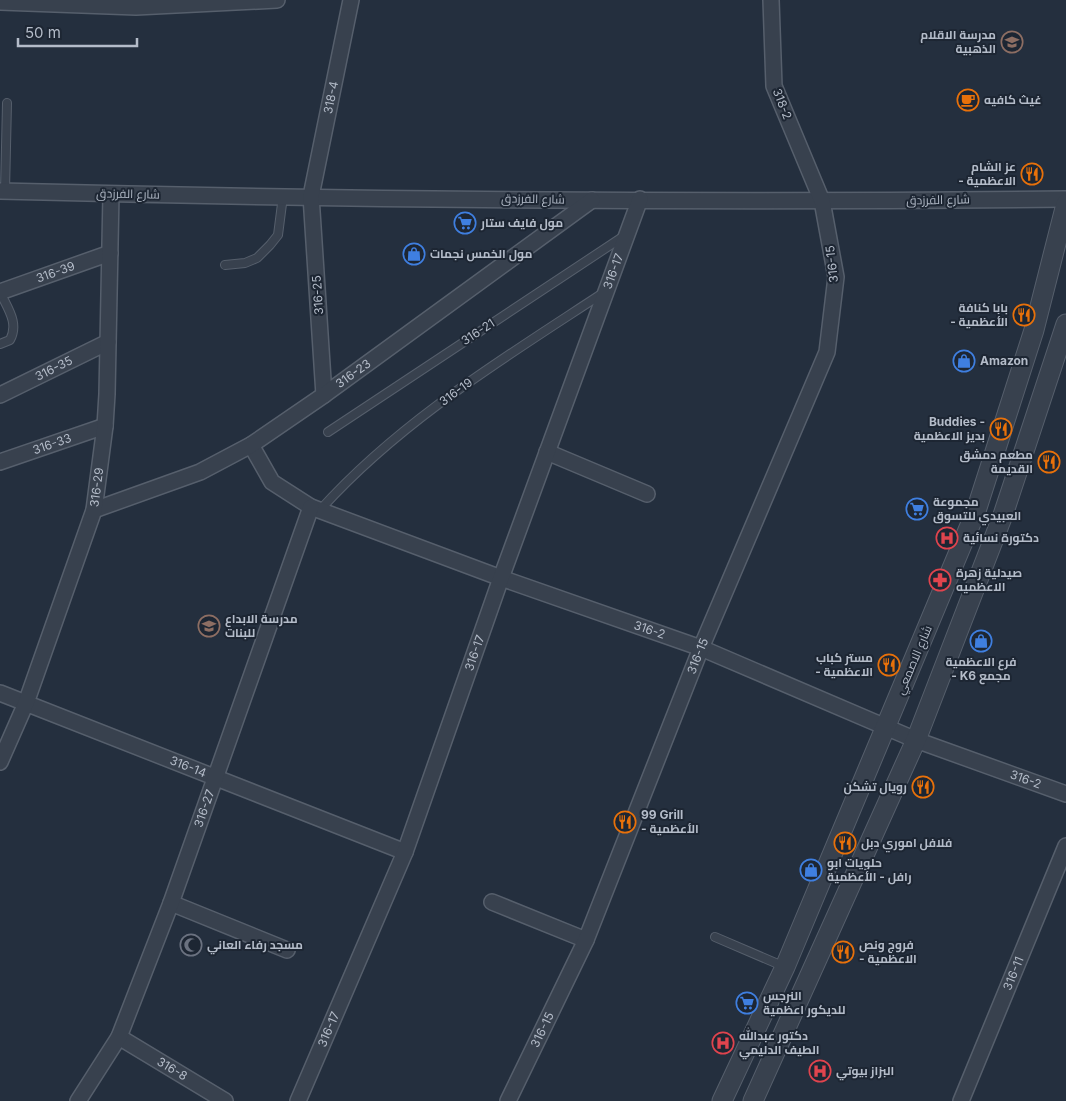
<svg xmlns="http://www.w3.org/2000/svg" width="1066" height="1101" viewBox="0 0 1066 1101" font-family="Inter,Cairo,sans-serif">
	<style>
		.lines { fill: none; stroke-linecap: round; stroke-linejoin: round }
		.service-casing { stroke: #565f6c; stroke-width: 10 }
		.minor-casing { stroke: #565f6c; stroke-width: 18 }
		.tertiary-casing { stroke: #565f6c; stroke-width: 21 }
		.service { stroke: #38414e; stroke-width: 8 }
		.minor { stroke: #38414e; stroke-width: 15 }
		.tertiary { stroke: #38414e; stroke-width: 19 }
		.labels { text-anchor: middle; stroke-width: 4; stroke-linejoin: round; paint-order: stroke }
		.poi-label { font-size: 12px; font-weight: bold; fill: #b4bcc9; stroke: #1d2633; text-anchor: start }
		.street-label { font-size: 12px; fill: #b4bcc9; stroke: #1d2633 }
	</style>
	<rect width="100%" height="100%" fill="#242f3e"/>
	<g class="lines">
		<g class="service-casing">
			<path id="service" d="M5 191 7 103
				M225 265 245 263 257 258 270 245 278 235 283 196
				M0 344 10 340C19 323 8 309 0 292
				M328 432 624 236
				M320 510C400 421 504 358 603 293
				M715 937 785 967"/>
		</g>
		<g class="minor-casing">
			<g id="minor">
				<path d="M0 2 136 7 277 0"/>
				<path d="M0 191C355 200 711 203 1066 199"/>
				<path id="s1" d="M0 292 110 253"/>
				<path id="s2" d="M0 395 108 342"/>
				<path id="s3" d="M324 395 311 196 351 0"/>
				<path id="s4" d="M251 445 272 482 311 507 501 578 701 648 916 740 1066 794"/>
				<path d="M547 452 647 494"/>
				<path id="s5" d="M0 462 105 426"/>
				<path id="s6" d="M94 510 200 472 251 445 324 395 592 200"/>
				<path id="s7" d="M0 693 405 852"/>
				<path id="s8" d="M0 762 26 703 94 510 105 426 107 394 111 194"/>
				<path d="M492 902 586 940"/>
				<path d="M171 903 287 950"/>
				<path id="s9" d="M119 1037 225 1101"/>
				<path id="s10" d="M78 1101 119 1037 171 903 311 507"/>
				<path id="s11" d="M298 1101 405 852 501 578 640 199"/>
				<path id="s12" d="M508 1101 586 940 701 648 827 352 836 277 822 201 774 86 771 0"/>
				<path id="s13" d="M961 1101 1066 846"/>
			</g>
		</g>
		<g class="tertiary-casing">
			<path id="tertiary" d="M722 1101 785 967 976 511 1034 330 1066 204
				M753 1101 916 740 1003 515 1066 324"/>
		</g>
		<use href="#service" class="service"/>
		<use href="#minor" class="minor"/>
		<use href="#tertiary" class="tertiary"/>
	</g>
	<defs>
		<g id="school-ring" transform="scale(1.125)"><circle r="9.5" fill="#1d2633" stroke="#8d6e63" stroke-width="1.5"/><path d="M0-5L7-2L0 1L-7-2ZM-4 1L0 2.5L4 1V4Q0 6-4 4Z" fill="#8d6e63"/></g>
		<g id="cafe-ring" transform="scale(1.125)"><circle r="9.5" fill="#1d2633" stroke="#e8710a" stroke-width="1.5"/><path d="M-5.5-4.5H6V0H3Q3 3.5 0 3.5H-2.5Q-5.5 3.5-5.5 0ZM3-3.2v2h1.7v-2ZM-6 4.5H4V6H-6Z" fill="#e8710a"/></g>
		<g id="restaurant-ring" transform="scale(1.125)"><circle r="9.5" fill="#1d2633" stroke="#e8710a" stroke-width="1.5"/><path d="M-5-6h1v4h1v-4h1v4h1v-4h1v5L-1.5 .5V6h-2V.5L-5-1ZM5-6V6H3V1.5H1.5Q1.5-4 5-6Z" fill="#e8710a"/></g>
		<g id="supermarket-ring" transform="scale(1.125)"><circle r="9.5" fill="#1d2633" stroke="#3f7fe0" stroke-width="1.5"/><path d="M-6-5.5h2.5l.6 2H6L4.5 2H-2.5L-4.4-4H-6ZM-1.5 3.2a1.3 1.3 0 1 0 .1 0ZM3 3.2a1.3 1.3 0 1 0 .1 0Z" fill="#3f7fe0"/></g>
		<g id="shop-ring" transform="scale(1.125)"><circle r="9.5" fill="#1d2633" stroke="#3f7fe0" stroke-width="1.5"/><path d="M-5-2.5h2.3a2.7 3.5 0 0 1 5.4 0H5L5.5 6h-11ZM-1.5-2.5h3a1.5 2.3 0 0 0-3 0Z" fill="#3f7fe0"/></g>
		<g id="hospital-ring" transform="scale(1.125)"><circle r="9.5" fill="#1d2633" stroke="#e0444e" stroke-width="1.5"/><path d="M-5-5h3v3.5h4V-5h3V5h-3V1.5h-4V5h-3Z" fill="#e0444e"/></g>
		<g id="pharmacy-ring" transform="scale(1.125)"><circle r="9.5" fill="#1d2633" stroke="#e0444e" stroke-width="1.5"/><path d="M-2-6h4v4h4v4h-4v4h-4v-4h-4v-4h4Z" fill="#e0444e"/></g>
		<g id="mosque-ring" transform="scale(1.125)"><circle r="9.5" fill="#1d2633" stroke="#6b7280" stroke-width="1.5"/><path d="M3.5-4.9A6 6 0 1 0 3.5 4.9A5 5 0 1 1 3.5-4.9Z" fill="#6b7280"/></g>
	</defs>
	<g fill-rule="evenodd">
		<use href="#school-ring" x="1012" y="42"/>
		<use href="#cafe-ring" x="968" y="100"/>
		<use href="#restaurant-ring" x="1032" y="174"/>
		<use href="#supermarket-ring" x="465" y="223"/>
		<use href="#shop-ring" x="414" y="254"/>
		<use href="#restaurant-ring" x="1024" y="315"/>
		<use href="#shop-ring" x="964" y="361"/>
		<use href="#restaurant-ring" x="1001" y="429"/>
		<use href="#restaurant-ring" x="1049" y="462"/>
		<use href="#supermarket-ring" x="917" y="509"/>
		<use href="#hospital-ring" x="947" y="538"/>
		<use href="#pharmacy-ring" x="940" y="580"/>
		<use href="#school-ring" x="209" y="626"/>
		<use href="#shop-ring" x="981" y="641"/>
		<use href="#restaurant-ring" x="889" y="665"/>
		<use href="#restaurant-ring" x="923" y="787"/>
		<use href="#restaurant-ring" x="625" y="822"/>
		<use href="#restaurant-ring" x="845" y="843"/>
		<use href="#shop-ring" x="811" y="870"/>
		<use href="#mosque-ring" x="191" y="945"/>
		<use href="#restaurant-ring" x="843" y="952"/>
		<use href="#supermarket-ring" x="747" y="1003"/>
		<use href="#hospital-ring" x="723" y="1043"/>
		<use href="#hospital-ring" x="820" y="1071"/>
	</g>
	<g class="labels">
		<g class="poi-label">
			<text x="996" y="39" text-anchor="end">مدرسة الاقلام<tspan x="996" dy="14">الذهبية</tspan></text>
			<text x="984" y="104">غيث كافيه</text>
			<text x="1016" y="171" text-anchor="end">عز الشام<tspan x="1016" dy="14">- الاعظمية</tspan></text>
			<text x="481" y="227">مول فايف ستار</text>
			<text x="430" y="258">مول الخمس نجمات</text>
			<text x="1008" y="312" text-anchor="end">بابا كنافة<tspan x="1008" dy="14">- الأعظمية</tspan></text>
			<text x="980" y="365">Amazon</text>
			<text x="985" y="426" text-anchor="end">Buddies -<tspan x="985" dy="14">بديز الاعظمية</tspan></text>
			<text x="1033" y="459" text-anchor="end">مطعم دمشق<tspan x="1033" dy="14">القديمة</tspan></text>
			<text x="933" y="506">مجموعة<tspan x="933" dy="14">العبيدي للتسوق</tspan></text>
			<text x="963" y="542">دكتورة نسائية</text>
			<text x="956" y="577">صيدلية زهرة<tspan x="956" dy="14">الاعظميه</tspan></text>
			<text x="225" y="623">مدرسة الابداع<tspan x="225" dy="14">للبنات</tspan></text>
			<text x="873" y="662" text-anchor="end">مستر كباب<tspan x="873" dy="14">- الاعظمية</tspan></text>
			<text x="981" y="666" text-anchor="middle">فرع الاعظمية<tspan x="981" dy="14">- K6 مجمع</tspan></text>
			<text x="907" y="791" text-anchor="end">رويال تشكن</text>
			<text x="641" y="819">99 Grill<tspan x="641" dy="14">- الأعظمية</tspan></text>
			<text x="861" y="847">فلافل اموري دبل</text>
			<text x="827" y="867">حلويات ابو<tspan x="827" dy="14">رافل - الأعظمية</tspan></text>
			<text x="207" y="949">مسجد رفاء العاني</text>
			<text x="859" y="949">فروج ونص<tspan x="859" dy="14">- الاعظمية</tspan></text>
			<text x="763" y="1000">النرجس<tspan x="763" dy="14">للديكور اعظمية</tspan></text>
			<text x="739" y="1040">دكتور عبدالله<tspan x="739" dy="14">الطيف الدليمي</tspan></text>
			<text x="836" y="1075">البزاز بيوتي</text>
		</g>
		<g class="street-label">
			<text dy="4" stroke="none"><textPath href="#s3" startOffset="300">318-4</textPath></text>
			<text transform="translate(782 104) rotate(69)" y="4">318-2</text>
			<text transform="translate(128 194) rotate(1)" y="4">شارع الفرزدق</text>
			<text transform="translate(533 199) rotate(1)" y="4">شارع الفرزدق</text>
			<text transform="translate(938 200) rotate(-1)" y="4">شارع الفرزدق</text>
			<text transform="translate(832 264) rotate(-96)" y="4">316-15</text>
			<text dy="4" stroke="none"><textPath href="#s1" startOffset="59">316-39</textPath></text>
			<text dy="4" stroke="none"><textPath href="#s11" startOffset="888">316-17</textPath></text>
			<text transform="translate(318 295) rotate(-94)" y="4">316-25</text>
			<text transform="translate(478 332) rotate(-33)" y="4">316-21</text>
			<text dy="4" stroke="none"><textPath href="#s2" startOffset="60">316-35</textPath></text>
			<text dy="4" stroke="none"><textPath href="#s6" startOffset="295">316-23</textPath></text>
			<text transform="translate(456 392) rotate(-36)" y="4">316-19</text>
			<text dy="4" stroke="none"><textPath href="#s5" startOffset="55">316-33</textPath></text>
			<text dy="4" stroke="none"><textPath href="#s8" startOffset="292">316-29</textPath></text>
			<text dy="4" stroke="none"><textPath href="#s4" startOffset="449">316-2</textPath></text>
			<text dy="4" stroke="none"><textPath href="#s11" startOffset="482">316-17</textPath></text>
			<text dy="4" stroke="none"><textPath href="#s12" startOffset="484">316-15</textPath></text>
			<text transform="translate(914 660) rotate(-67)" y="4">شارع الاصمعي</text>
			<text dy="4" stroke="none"><textPath href="#s7" startOffset="202">316-14</textPath></text>
			<text dy="4" stroke="none"><textPath href="#s4" startOffset="854">316-2</textPath></text>
			<text dy="4" stroke="none"><textPath href="#s10" startOffset="320">316-27</textPath></text>
			<text dy="4" stroke="none"><textPath href="#s13" startOffset="138">316-11</textPath></text>
			<text dy="4" stroke="none"><textPath href="#s11" startOffset="78">316-17</textPath></text>
			<text dy="4" stroke="none"><textPath href="#s12" startOffset="79">316-15</textPath></text>
			<text dy="4" stroke="none"><textPath href="#s9" startOffset="62">316-8</textPath></text>
		</g>
	</g>
	<path d="M18 38v8h119v-8" fill="none" stroke="#b4bcc9" stroke-width="2.5"/>
	<text x="25" y="38" font-size="15" fill="#b4bcc9" stroke="#1d2633" stroke-width="4" paint-order="stroke">50 m</text>
</svg>
